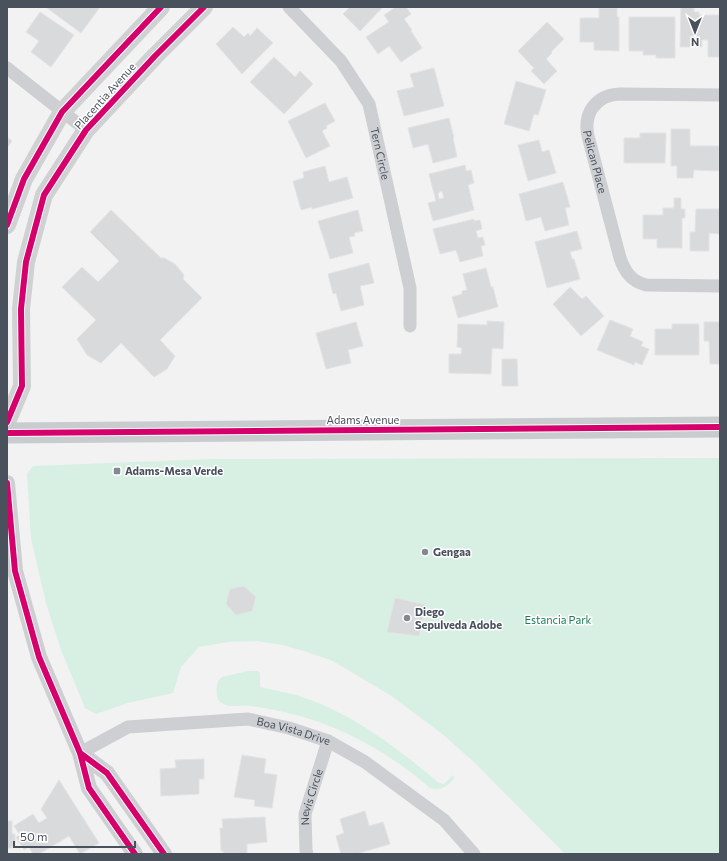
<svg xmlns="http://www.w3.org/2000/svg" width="727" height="861" viewBox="0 0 727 861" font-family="Commissioner,sans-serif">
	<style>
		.green { fill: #d8efe4 }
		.building { fill: #d9dadc; stroke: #e3e3e4; fill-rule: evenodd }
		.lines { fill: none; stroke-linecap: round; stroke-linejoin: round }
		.minor { stroke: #cdcfd2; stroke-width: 13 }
		.tertiary { stroke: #cdcfd2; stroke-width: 16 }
		.secondary { stroke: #cfd1d3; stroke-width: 18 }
		.primary { stroke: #c9cccf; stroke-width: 21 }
		.cycleway-casing { stroke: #fff; stroke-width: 8 }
		.cycleway { stroke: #d6006c; stroke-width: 6 }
		.poi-dot { fill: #848991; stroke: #fff; stroke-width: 1.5 }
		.labels { text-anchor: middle; stroke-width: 3; stroke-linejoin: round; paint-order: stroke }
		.street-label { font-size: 11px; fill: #49515d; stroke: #fff }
		.poi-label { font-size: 11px; font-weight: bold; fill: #49515d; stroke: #fff; text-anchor: start }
		.park-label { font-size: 11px; fill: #1d7c59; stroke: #fff }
	</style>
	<rect width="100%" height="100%" fill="#f2f2f2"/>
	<path class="green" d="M720 458V854H565L474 762 441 733 390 695 333 661 307 652 283 645 256 641 228 642 199 647 181 667 173 693 128 703 96 714 85 708 61 650 46 603 31 539 27 474 33 466 210 459Z
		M248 671H257L260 673V687C272 690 284 692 296 695 351 712 396 747 439 783L444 784 453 775 454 778C448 787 440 791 430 788 390 753 340 725 288 713 275 710 262 707 249 706 241 705 229 708 222 703 215 699 216 688 218 681L222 677Z"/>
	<path class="building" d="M48 7H100L81 33 47 8Z
		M350 7H383L360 31 343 14Z
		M396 7H406L411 14 404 19 412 30 411 31 422 48 401 62 389 46 378 54 366 37 389 22 384 15Z
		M681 7H694V12H699V15H720V57H708V40H702V47H680Z
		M599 8H617V17H619V51L594 50V42H580V18H599Z
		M40 12 74 35 51 67 31 52 39 41 26 32Z
		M629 17H675V58H656V55H643V51H629Z
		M547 22 564 39 551 52 552 53 546 59 557 71 544 84 531 71 534 68 518 51Z
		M233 27 244 37 248 33 250 36 257 28 273 43 242 74 216 44Z
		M274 57 295 77 300 71 313 84 284 114 250 82Z
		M434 68 444 106 404 116 397 91 414 87 410 74Z
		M516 81 546 90 538 115 534 114 529 131 504 124Z
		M325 103 335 121 326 126 327 128 322 131 330 146 306 158 288 121Z
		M449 118 454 138H453L457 157 433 163 428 144 413 148 408 128Z
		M671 129H690V146H719V171L694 170 693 178H677V166H671Z
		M640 133H666L665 163H624V138H640Z
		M7 137 12 141 7 148Z
		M539 140 542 152 549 150 556 173 528 181 518 145Z
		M465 165 466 171 471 170 474 183 468 185 474 210 433 221 428 203 436 201 429 174ZM442 191 444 198 439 199 438 193Z
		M325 166 329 182 347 177 353 198 312 209V207L301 210 293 181 304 178 303 172Z
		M563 182 570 207 565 208 569 225 545 231 541 217 526 221 519 194Z
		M674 198H681V209H685V218H682V248H657V239H643V215H663V208H674Z
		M696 209H720V234L709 233V251H690V232H695Z
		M111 210 161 258H164L175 264 184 275 183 279 202 298 160 340 175 356 167 369 154 377 121 343 101 363 87 355 77 339 96 320 62 287 82 267 98 282 119 261 90 232Z
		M358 210 363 231 354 233 355 236 349 237 353 253 330 259 318 221Z
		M474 219V221L480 220 482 229 476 231 478 238 483 237 485 245 481 246 483 256 460 262 456 250 440 254 433 229Z
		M577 231 582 249 570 252 572 259H574L580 279 547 288 535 242Z
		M369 263 374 283 360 286 364 305 341 311 336 293 333 294 328 274Z
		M486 268 491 287H493L498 307 458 318 452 297 462 294V291L467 290 463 274Z
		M570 287 582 299 586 296 604 316 581 336 553 304Z
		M610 320 633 329 630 336 643 342 641 346 649 349 642 365 635 362 634 365 597 350Z
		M487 321 504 322 503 349 492 348 491 374 449 373V354H461L462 348 457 347 458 324 487 325Z
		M356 322 363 346 348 350 351 363 326 369 316 333Z
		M704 322H720V364H710L709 341H704Z
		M672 324H699V355H655V329H672Z
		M502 359H517L518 386H502Z
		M244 586 256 597 252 611 236 615 226 604 230 589Z
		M395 598 426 605 419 636 387 632Z
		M242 755 266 759 264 773 277 775 272 808 254 806 255 800 234 797Z
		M204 759V779H199V794L161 796 160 769 176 768 175 760Z
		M59 780 99 843 80 854 69 836 39 854H33L29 847 24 850 16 837 20 835 14 826 33 814 39 823 47 818 41 809Z
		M365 811 369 826 383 822 390 844 359 853 360 854H341L336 836 344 833 340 819Z
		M265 817 267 842 247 844V854H224L223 851H221L220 828H223L222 819Z
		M7 821H12V834H15V846H12V848H7Z"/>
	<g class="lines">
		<g class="minor">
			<path id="s1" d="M289 7 341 61 369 104 410 288V326"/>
			<path d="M7 68 86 130"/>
			<path id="s2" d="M720 95 620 94C596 95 583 113 588 136L620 258C625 272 631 281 646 285L720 286"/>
			<path id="s3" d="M80 753 128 727 248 719 289 728 328 741 365 762 444 820 474 854"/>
			<path id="s4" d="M307 854 306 850 305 814 328 741"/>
		</g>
		<path class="tertiary" d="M7 483 15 571 39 657 80 753 89 788 135 854
			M80 753 107 773 164 854"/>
		<path class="secondary" d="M7 225 24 179 62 112 161 7
			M7 422 22 386 21 309 26 262 44 195 86 130 155 56 204 7"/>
		<path class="primary" d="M7 433 720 427"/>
		<g class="cycleway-casing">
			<path id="cycleway" d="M7 225 24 179 62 112 161 7
				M7 422 22 386 21 309 26 262 44 195 86 130 155 56 204 7
				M7 433 720 427
				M7 483 15 571 39 657 80 753 89 788 135 854
				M80 753 107 773 164 854"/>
		</g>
		<use href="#cycleway" class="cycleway"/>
	</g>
	<g class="poi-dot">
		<rect x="113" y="467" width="8" height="8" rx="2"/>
		<circle cx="425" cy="552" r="4"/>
		<circle cx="407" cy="618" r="4"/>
	</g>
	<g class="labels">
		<g class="street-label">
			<text transform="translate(105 96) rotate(-48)" y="4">Placentia Avenue</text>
			<text dy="4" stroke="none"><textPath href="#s1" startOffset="177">Tern Circle</textPath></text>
			<text dy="4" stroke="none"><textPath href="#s2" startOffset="188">Pelican Place</textPath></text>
			<text x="363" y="424">Adams Avenue</text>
			<text dy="4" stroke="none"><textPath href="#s3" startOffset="222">Boa Vista Drive</textPath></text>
			<text dy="4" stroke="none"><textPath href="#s4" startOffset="58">Nevis Circle</textPath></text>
		</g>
		<g class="poi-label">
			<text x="125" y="475">Adams-Mesa Verde</text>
			<text x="433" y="556">Gengaa</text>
			<text x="415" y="616">Diego<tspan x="415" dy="13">Sepulveda Adobe</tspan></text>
		</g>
		<g class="park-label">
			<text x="558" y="624">Estancia Park</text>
		</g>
	</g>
	<rect width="727" height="861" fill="none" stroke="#49515d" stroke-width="16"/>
	<g transform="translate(695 32) rotate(180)" stroke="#ffffff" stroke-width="3" paint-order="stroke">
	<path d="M0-3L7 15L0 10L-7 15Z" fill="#49515d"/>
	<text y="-6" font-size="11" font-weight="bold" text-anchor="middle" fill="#49515d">N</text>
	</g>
	<path d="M14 841v6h121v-6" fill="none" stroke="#49515d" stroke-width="2"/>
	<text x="20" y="841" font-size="12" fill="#49515d" stroke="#ffffff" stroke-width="3" paint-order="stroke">50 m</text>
</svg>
